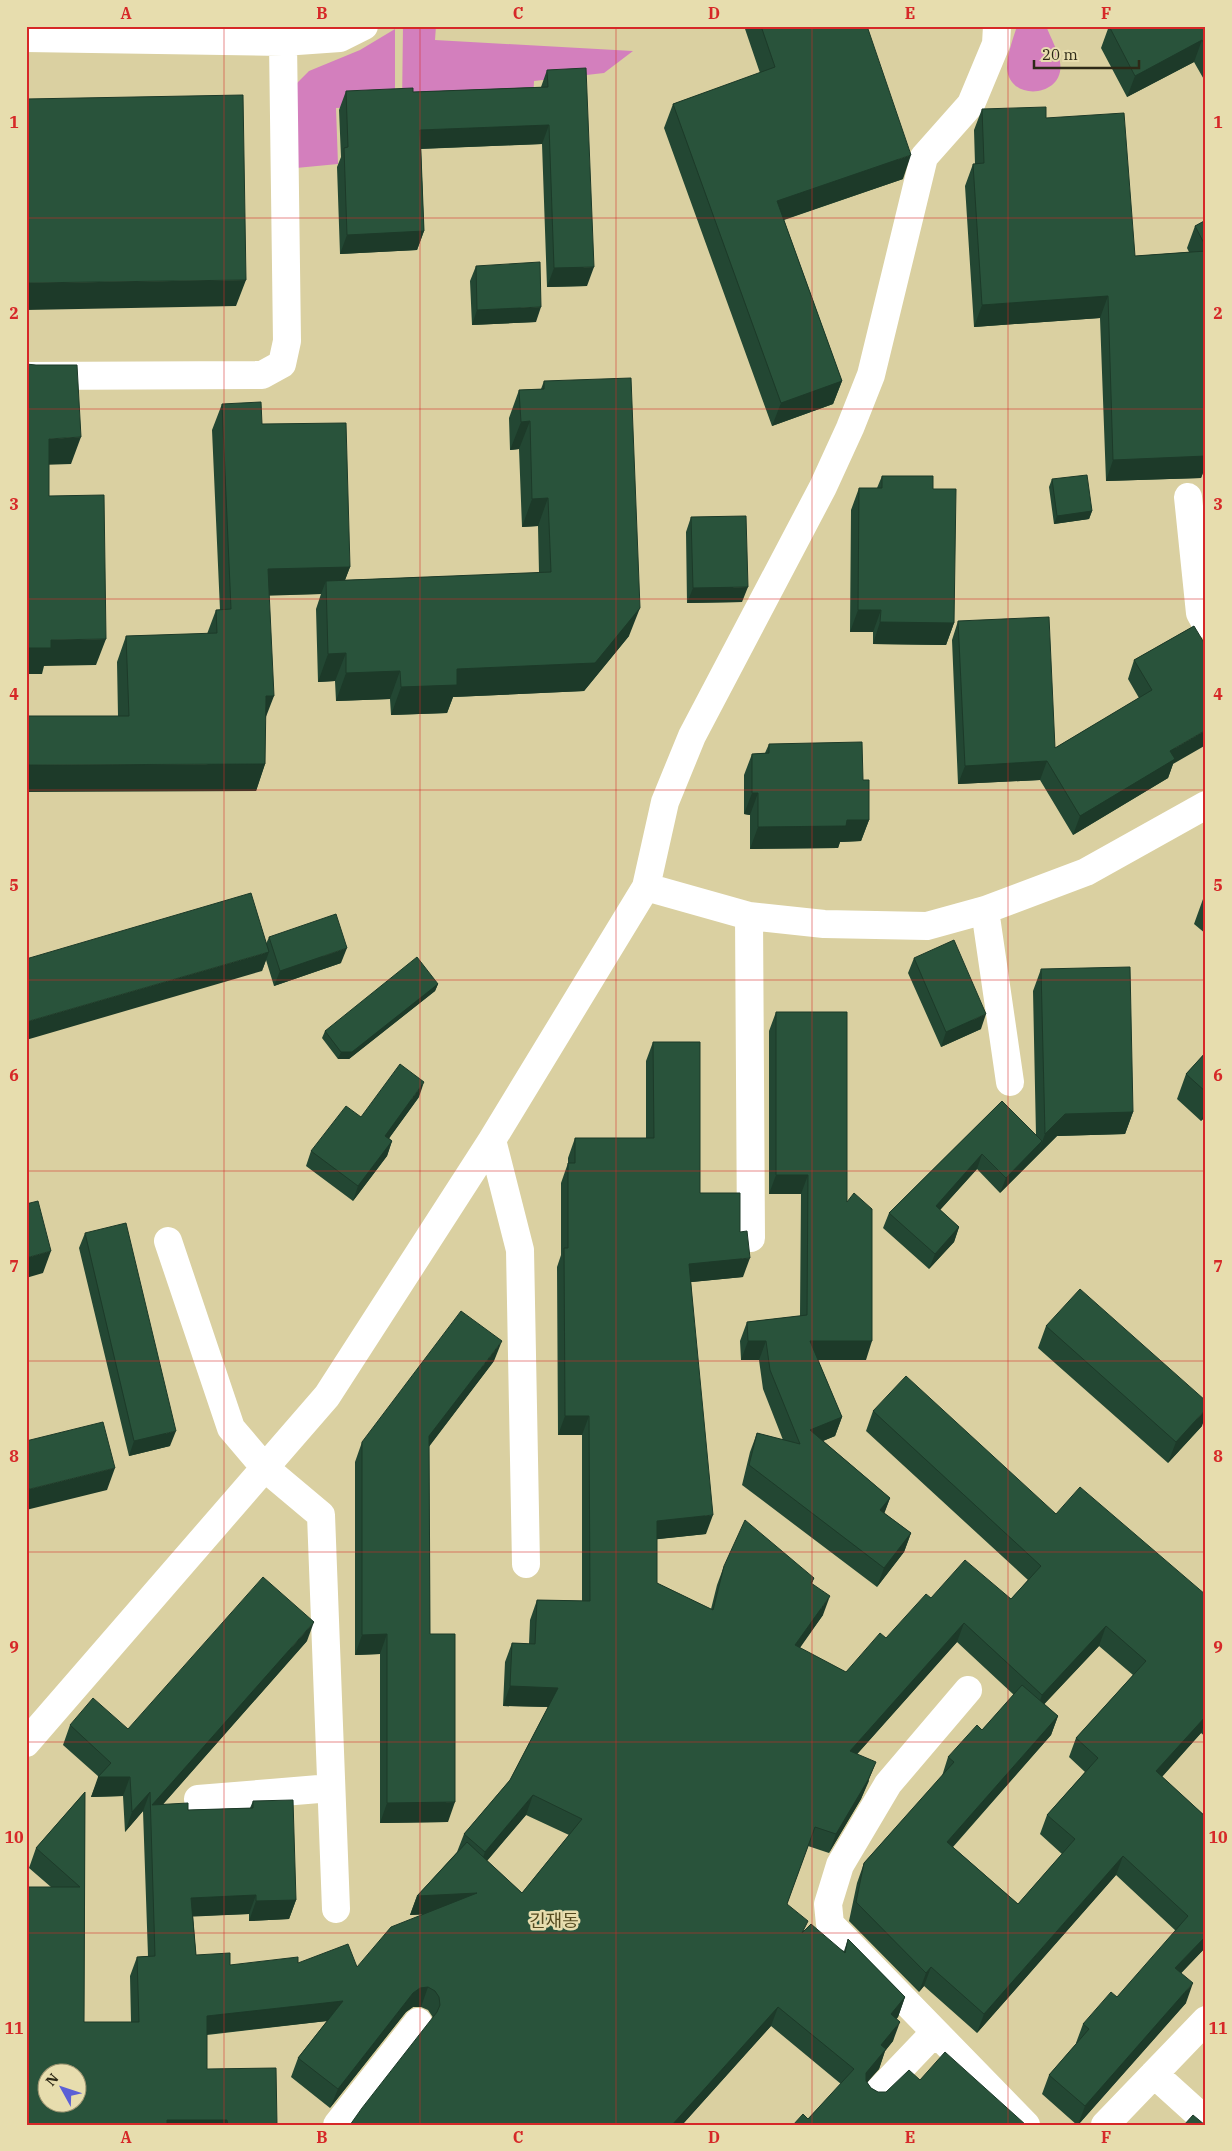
<svg xmlns="http://www.w3.org/2000/svg" width="1232" height="2151" viewBox="0 0 1232 2151" font-family="'IBM Plex Serif','Noto Sans KR',serif">
	<style>
		.green { fill: #d37fbd }
		.lines { fill: none; stroke-linecap: round; stroke-linejoin: round }
		.minor { stroke: #fff; stroke-width: 28 }
		.wall { fill: #234733; fill-rule: evenodd }
		.shaded-wall { fill: #1d3a29 }
		.building { fill: #29533b; stroke: #1d3a29; fill-rule: evenodd }
		.grid { fill: none; stroke: #d62828; stroke-width: 1; stroke-opacity: 0.55 }
		.labels { text-anchor: middle; stroke-width: 5; stroke-linejoin: round; paint-order: stroke }
		.quarter-label { font-size: 18px; fill: #544a1f; stroke: #e7ddae }
		.neatline { fill: none; stroke: #d62828; stroke-width: 2 }
		.grid-label { font-size: 16px; text-anchor: middle; font-weight: bold; fill: #d62828 }
	</style>
	<rect width="100%" height="100%" fill="#dad0a1"/>
	<path class="green" d="M403 26H436L435 40 633 51 604 73 534 81 533 102 402 106Z
		M1017 26H1046C1051 38 1058 51 1060 62 1066 97 1009 103 1007 68 1007 54 1013 39 1017 26Z
		M395 29V105L336 108 338 164 296 168 295 85 309 71 360 50Z"/>
	<g class="lines">
		<path class="minor" d="M26 38 283 42 340 38 364 26
			M26 376 262 375 282 364 287 341 283 42
			M1188 497 1200 613 1206 624
			M646 887 665 802 692 736 823 487 850 428 871 375 924 157 971 104 996 44 997 26
			M985 910 1010 1082
			M749 916 751 1238
			M492 1140 520 1250 526 1564
			M168 1241 231 1428 265 1468 321 1515 336 1909
			M968 1690 888 1784 840 1865 828 1904 830 1924 1026 2125
			M26 1743 327 1396 492 1140 646 887 749 916 824 924 927 926 985 910 1086 872 1206 805
			M198 1799 331 1788
			M1154 2074 1206 2121
			M874 2096 935 2032
			M337 2125 418 2022
			M1105 2125 1206 2020"/>
	</g>
	<path class="wall" d="M744 26H867L903 179 784 220 842 381 833 404 772 426 664 128 673 104 760 73Z
		M1109 26H1206V83L1194 62 1127 97 1101 48Z
		M547 70 587 286 547 287 542 144 421 149 424 231 417 250 340 254 337 167 341 157 339 110 346 91 413 92 541 87Z
		M982 109 1046 118 1135 256 1189 252 1187 248 1195 226 1206 220V465L1201 478 1106 481 1100 318 974 327 965 186 973 164H975L974 130Z
		M476 266 536 322 472 325 470 281Z
		M544 381 629 636 584 691 453 697 447 713 391 715 390 699 336 701 335 681 318 682 316 609 321 594 269 595 265 719V764L256 791 118 716 117 662 126 636 207 634 216 610H220L212 430 222 404 262 424 350 567 345 580 539 573 538 526 522 527 519 449 510 450 509 418 519 390 541 389Z
		M882 476 933 489 954 623 946 645 873 644V632H850L851 510 859 488H877Z
		M1052 479 1092 511 1089 519 1054 524 1049 487Z
		M691 517 742 602 687 603 686 532Z
		M958 621 1055 748 1139 698 1128 679 1134 660 1194 626 1173 764 1168 778 1073 835 1040 780 958 784 952 640Z
		M769 744 863 780 869 820 861 841 840 842 838 848 750 849V815L744 814V775L752 754 765 753Z
		M1206 896V934L1194 924 1203 899Z
		M269 937 341 963 274 986 266 960 262 971 266 944Z
		M914 958 981 1029 941 1047 908 973Z
		M1041 969 1133 1112 1125 1134 1057 1136 1000 1193 977 1169 940 1210 959 1227 954 1242 929 1269 883 1228 889 1213 1002 1101 1036 1135 1033 991Z
		M438 984 435 991 349 1059H338L322 1038 325 1031Z
		M776 1012 847 1202 866 1360H818L842 1417 835 1436 823 1441 890 1498 884 1513 911 1533 904 1552 877 1587 742 1485 750 1452 757 1433 783 1440 763 1389 759 1360H741L740 1341 747 1322 800 1316 801 1194H769V1031Z
		M653 1042 700 1193 740 1232 743 1277 691 1282 706 1534 657 1539V1583L711 1609 717 1585 724 1566 814 1578 812 1584 823 1615 799 1648 846 1672 886 1638 931 1598 1011 1599 1028 1580 866 1431 873 1411 1056 1514 1206 1595V1737L1201 1733 1162 1777 1206 1817V1947L1181 1973 1186 2003 1078 2125H1077L1042 2094 1049 2075 1076 2044V2043L1083 2024 1117 1997 1176 1931 1116 1875 977 2033 924 1986 919 1992 849 1921 857 1883 864 1863 942 1776 948 1757 982 1730 1014 1695 957 1642 857 1754 869 1781 861 1799 829 1853 808 1846 787 1904 804 1931 844 1951 848 1939 905 1997 898 2017 896 2019 893 2041 885 2051 879 2069 867 2082 871 2088 878 2092H886L920 2080 1026 2125 808 2119 841 2084 771 2026 682 2125H350L433 2018 432 2016 428 2010 421 2007H413L406 2012 330 2108 291 2077 298 2058 327 2021 207 2035V2069L277 2125H26L51 1887 29 1868 36 1848 85 1792 84 2022H131L130 1976 137 1957 148 1956 143 1811 125 1832 123 1796 91 1797 99 1777 63 1745 70 1725 128 1729 307 1641 163 1804 188 1810 250 1808 253 1801 296 1900 289 1919 249 1921V1914L193 1916 196 1955 230 1965 298 1963 357 1967 423 1914 410 1915 417 1896 457 1852 464 1834 510 1780 548 1707 503 1706 505 1662 512 1643 529 1644 530 1620 537 1600 582 1601V1435H558L557 1267 561 1255V1183L568 1163V1158L575 1138H646V1061ZM1099 1646 1133 1675 1076 1738 1069 1757 1085 1772 1047 1815 1040 1834 1062 1854 1018 1904 953 1847 1051 1735 1058 1716 1044 1704ZM526 1815 569 1835 522 1893 487 1861Z
		M1206 1052V1116L1201 1121 1177 1099 1186 1074Z
		M419 1097 389 1138 392 1141 387 1156 353 1201 306 1166 311 1151 361 1117Z
		M85 1233 170 1446 129 1456 79 1248Z
		M1046 1326 1202 1426 1168 1463 1038 1348Z
		M494 1361 429 1446 430 1634 448 1822 380 1823V1654L355 1655V1462L362 1442Z"/>
	<path class="shaded-wall" d="M451 26H647L646 29 450 28Z
		M1202 40 1194 62 1127 97 1135 76Z
		M549 125 542 144 413 149 420 130Z
		M911 155 903 179 768 225 777 201Z
		M424 231 417 250 340 254 347 235Z
		M594 267 587 286 547 287 554 268Z
		M246 280 236 306 26 310V283Z
		M1108 296 1100 318 974 327 982 305Z
		M541 307 536 322 472 325 477 310Z
		M842 381 833 404 772 426 781 403Z
		M530 421 519 449 510 450 521 422Z
		M81 437 71 464 40 465 49 439Z
		M1206 456V465L1201 478 1106 481 1113 460Z
		M548 498 538 526 522 527 532 499Z
		M1092 511 1089 519 1054 524 1057 516Z
		M350 567 340 593 326 581 321 594 259 596 268 569Z
		M748 587 742 602 687 603 693 588Z
		M640 608 629 636 584 691 453 697 447 713 391 715 401 687 457 669Z
		M858 610H881L873 632H850Z
		M880 622 954 623 946 645 873 644Z
		M106 639 96 665 44 666 42 674H26V648L51 640Z
		M346 653 335 681 318 682 328 654Z
		M400 671 390 699 336 701 346 673Z
		M266 696H274L264 722Z
		M1206 730V745L1173 764 1168 778 1073 835 1080 816 1170 751Z
		M1047 761 1040 780 958 784 965 766Z
		M265 764 256 791 26 792V765Z
		M752 793H758L750 815 744 814Z
		M847 820H869L861 841 840 842 838 848 750 849 758 827Z
		M347 948 341 963 274 986 280 971Z
		M269 952 262 971 26 1040V1022Z
		M438 984 435 991 349 1059H338L341 1052Z
		M986 1014 981 1029 941 1047 946 1032Z
		M424 1082 419 1097 380 1151 385 1136Z
		M1206 1109V1116L1201 1121Z
		M1133 1112 1125 1134 1057 1136 1037 1156 1045 1134 1065 1114Z
		M392 1141 387 1156 353 1201 358 1186Z
		M1042 1141 1037 1156 1000 1193 1006 1178Z
		M982 1154 977 1169 930 1221 936 1206Z
		M776 1175H808L801 1194H769Z
		M959 1227 954 1242 929 1269 935 1254Z
		M51 1251 43 1273 26 1278V1258Z
		M750 1258 743 1277 682 1283 689 1264Z
		M502 1341 494 1361 422 1456 429 1436Z
		M748 1341H766L759 1360H741Z
		M810 1341H872L866 1360H803Z
		M1206 1409V1415L1202 1426 1168 1463 1176 1442Z
		M565 1416H589L582 1435H558Z
		M842 1417 835 1436 803 1449 810 1430Z
		M176 1431 170 1446 129 1456 134 1441Z
		M115 1468 107 1490 26 1510V1490Z
		M890 1498 883 1517 880 1510Z
		M713 1515 706 1534 650 1540 657 1521Z
		M911 1533 904 1552 877 1587 884 1568Z
		M830 1596 823 1615 788 1665 795 1645Z
		M314 1622 307 1641 151 1818 152 1805Z
		M964 1623 957 1642 843 1770 850 1751Z
		M1106 1626 1099 1646 1035 1714 1042 1695Z
		M387 1634 380 1654 355 1655 362 1635Z
		M510 1686 558 1688 551 1707 503 1706Z
		M1058 1716 1051 1735 940 1861 947 1842Z
		M1206 1716V1720L1201 1733 1149 1791 1156 1771Z
		M876 1762 861 1799 829 1853 836 1834Z
		M98 1777H130L123 1796 91 1797Z
		M150 1792 143 1811 125 1832 132 1812Z
		M533 1795 526 1815 478 1871 485 1852Z
		M455 1802 448 1822 380 1823 387 1803Z
		M1123 1856 1116 1875 977 2033 984 2014Z
		M477 1893 470 1913 410 1915 417 1896Z
		M256 1895 249 1914 184 1917 191 1898Z
		M296 1900 289 1919 249 1921 256 1901Z
		M1206 1936V1947L1168 1987 1175 1968Z
		M931 1967 924 1986 919 1992 926 1973Z
		M1193 1983 1186 2003 1078 2125 1085 2106Z
		M428 1987 421 2007H413L406 2012 330 2108 338 2089 413 1993 420 1988Z
		M905 1997 898 2017 884 2034 891 2014Z
		M343 2001 336 2020 200 2035 207 2016Z
		M778 2007 771 2026 682 2125H672Z
		M900 2022 893 2041 885 2051 879 2069 859 2092 866 2073 881 2045Z
		M167 2120H227L226 2125H165Z"/>
	<path class="building" d="M761 26H867L911 155 777 201 842 381 781 403 673 104 775 67Z
		M1109 26H1206V47L1202 40 1135 76Z
		M586 68 594 267 554 268 549 125 420 130 424 231 347 235 344 148 348 147 346 91 413 88V92L548 87 547 70Z
		M243 95 246 280 26 283V99Z
		M1046 107V118L1124 113 1135 256 1206 251V321H1205L1206 349V456L1113 460 1108 296 982 305 973 164 984 163 982 109Z
		M1206 220V247L1195 226Z
		M540 262 541 307 477 310 476 266Z
		M26 364 36 365H77L81 437 49 439V496L104 495 106 639 51 640V648H26Z
		M631 378 640 608 595 663 457 669V685L401 687 400 671 346 673V653L328 654 326 581 551 572 548 498 532 499 530 421 521 422 519 390 544 389V381Z
		M261 402 262 424 346 423 350 567 268 569 274 696H266L265 764 26 765V716H129L126 636 217 633 216 610 231 609 222 404Z
		M1087 475 1092 511 1057 516 1052 479Z
		M882 476H933V489H956L954 623 880 622 881 610H858L859 488H882Z
		M746 516 748 587 693 588 691 517Z
		M1049 617 1055 748 1152 690 1134 660 1194 626 1206 646V730L1170 751 1175 759 1080 816 1047 761 965 766 958 621Z
		M862 742 863 780H869V820H847L846 826 758 827V793H752V754L769 753V744Z
		M251 893 269 952 26 1022V959Z
		M336 914 347 948 280 971 269 937Z
		M954 940 986 1014 946 1032 914 958Z
		M417 957 438 984 352 1052H341L325 1031Z
		M1130 967 1133 1112 1065 1114 1045 1134 1041 969Z
		M776 1012H847V1202L854 1193 872 1209V1341H810L842 1417 810 1430 890 1498 880 1510 911 1533 884 1568 749 1465 757 1433 800 1444 770 1370 766 1341H748L747 1322 807 1315 808 1175H776Z
		M653 1042H700V1193H740V1232L747 1231 750 1258 689 1264 713 1515 657 1521V1583L713 1610 724 1566 745 1520 814 1578 811 1583 830 1596 795 1645 846 1672 880 1633 886 1638 926 1594 931 1598 965 1560 1011 1599 1041 1566 873 1411 906 1376 1056 1514 1080 1487 1206 1595V1716L1156 1771 1206 1817V1936L1175 1968 1193 1983 1085 2106 1049 2075 1089 2029 1083 2024 1111 1992 1117 1997 1188 1916 1123 1856 984 2014 931 1967 926 1973 856 1902 864 1863 954 1762 948 1757 977 1725 982 1730 1022 1685 1058 1716 947 1842 1018 1904 1075 1839 1047 1815 1098 1758 1076 1738 1146 1661 1106 1626 1042 1695 964 1623 850 1751 876 1762 868 1780 836 1834 815 1827 787 1904 808 1921 802 1933 811 1924 845 1953 848 1939 905 1997 891 2014 900 2022 881 2045 886 2049 866 2073V2081L871 2088 878 2092H886L909 2070 920 2080 945 2052 1026 2125H793L803 2114 808 2119 854 2069 778 2007 672 2125H350L362 2108 437 2012 440 2005 439 1997 435 1991 428 1987 420 1988 413 1993 338 2089 298 2058 343 2001 207 2016V2069L276 2068 277 2125H228L227 2120H167V2125H26V1887H80L36 1848 85 1792 84 2022H139L137 1957 155 1956 150 1792 132 1812 130 1777H98L111 1763 70 1725 93 1698 128 1729 263 1577 314 1622 152 1805 188 1803V1810L253 1808V1801L293 1800 296 1900 256 1901V1895L191 1898 196 1955 230 1953V1965L298 1957V1963L348 1944 357 1967 391 1927 477 1893 417 1896 467 1842 522 1893 582 1819 533 1795 485 1852 464 1834 510 1780 558 1688 510 1686 512 1643 535 1644 537 1600 590 1601 589 1416H565L564 1248H568V1163H575V1138H654ZM48 2074H78V2104H48Z
		M1206 1052V1092L1186 1074Z
		M400 1064 424 1082 385 1136 392 1141 358 1186 311 1151 346 1106 361 1117Z
		M1002 1101 1042 1141 1006 1178 982 1154 936 1206 959 1227 935 1254 889 1213Z
		M38 1201 51 1251 26 1258V1204Z
		M126 1223 176 1431 134 1441 85 1233Z
		M1080 1289 1206 1401V1409L1176 1442 1046 1326Z
		M461 1311 502 1341 429 1436 430 1634H455V1802L387 1803V1634L362 1635V1442Z
		M103 1422 115 1468 26 1490V1441Z
		M1193 2115 1205 2125H1184Z"/>
	<path class="grid" d="M224 26V2125M420 26V2125M616 26V2125M812 26V2125M1008 26V2125M26 218H1206M26 409H1206M26 599H1206M26 790H1206M26 980H1206M26 1171H1206M26 1361H1206M26 1552H1206M26 1742H1206M26 1933H1206"/>
	<g class="labels">
		<g class="quarter-label">
			<text x="554" y="1927">긴재동</text>
		</g>
	</g>
	<rect width="1232" height="2151" fill="none" stroke="#e7ddae" stroke-width="55"/>
	<g transform="translate(62 2088) rotate(310)"><circle r="24" fill="#e7ddae" stroke="#9d9572"/>
	<path d="M0-4L9 19L0 12L-9 19Z" fill="#5b5fd6"/>
	<text y="-8" font-size="14" font-weight="bold" text-anchor="middle" fill="#2d2917">N</text>
	</g>
	<path d="M1034 60v8h105v-8" fill="none" stroke="#2d2917" stroke-width="2.5"/>
	<text x="1042" y="60" font-size="15" fill="#2d2917" stroke="#e7ddae" stroke-width="4" paint-order="stroke">20 m</text>
	<rect x="28" y="28" width="1176" height="2096" class="neatline"/>
	<g class="grid-label">
		<text x="126" y="19">A</text>
		<text x="322" y="19">B</text>
		<text x="518" y="19">C</text>
		<text x="714" y="19">D</text>
		<text x="910" y="19">E</text>
		<text x="1106" y="19">F</text>
		<text x="14" y="128">1</text>
		<text x="1218" y="128">1</text>
		<text x="14" y="319">2</text>
		<text x="1218" y="319">2</text>
		<text x="14" y="510">3</text>
		<text x="1218" y="510">3</text>
		<text x="14" y="700">4</text>
		<text x="1218" y="700">4</text>
		<text x="14" y="891">5</text>
		<text x="1218" y="891">5</text>
		<text x="14" y="1081">6</text>
		<text x="1218" y="1081">6</text>
		<text x="14" y="1272">7</text>
		<text x="1218" y="1272">7</text>
		<text x="14" y="1462">8</text>
		<text x="1218" y="1462">8</text>
		<text x="14" y="1653">9</text>
		<text x="1218" y="1653">9</text>
		<text x="14" y="1843">10</text>
		<text x="1218" y="1843">10</text>
		<text x="14" y="2034">11</text>
		<text x="1218" y="2034">11</text>
		<text x="126" y="2143">A</text>
		<text x="322" y="2143">B</text>
		<text x="518" y="2143">C</text>
		<text x="714" y="2143">D</text>
		<text x="910" y="2143">E</text>
		<text x="1106" y="2143">F</text>
	</g>
</svg>
